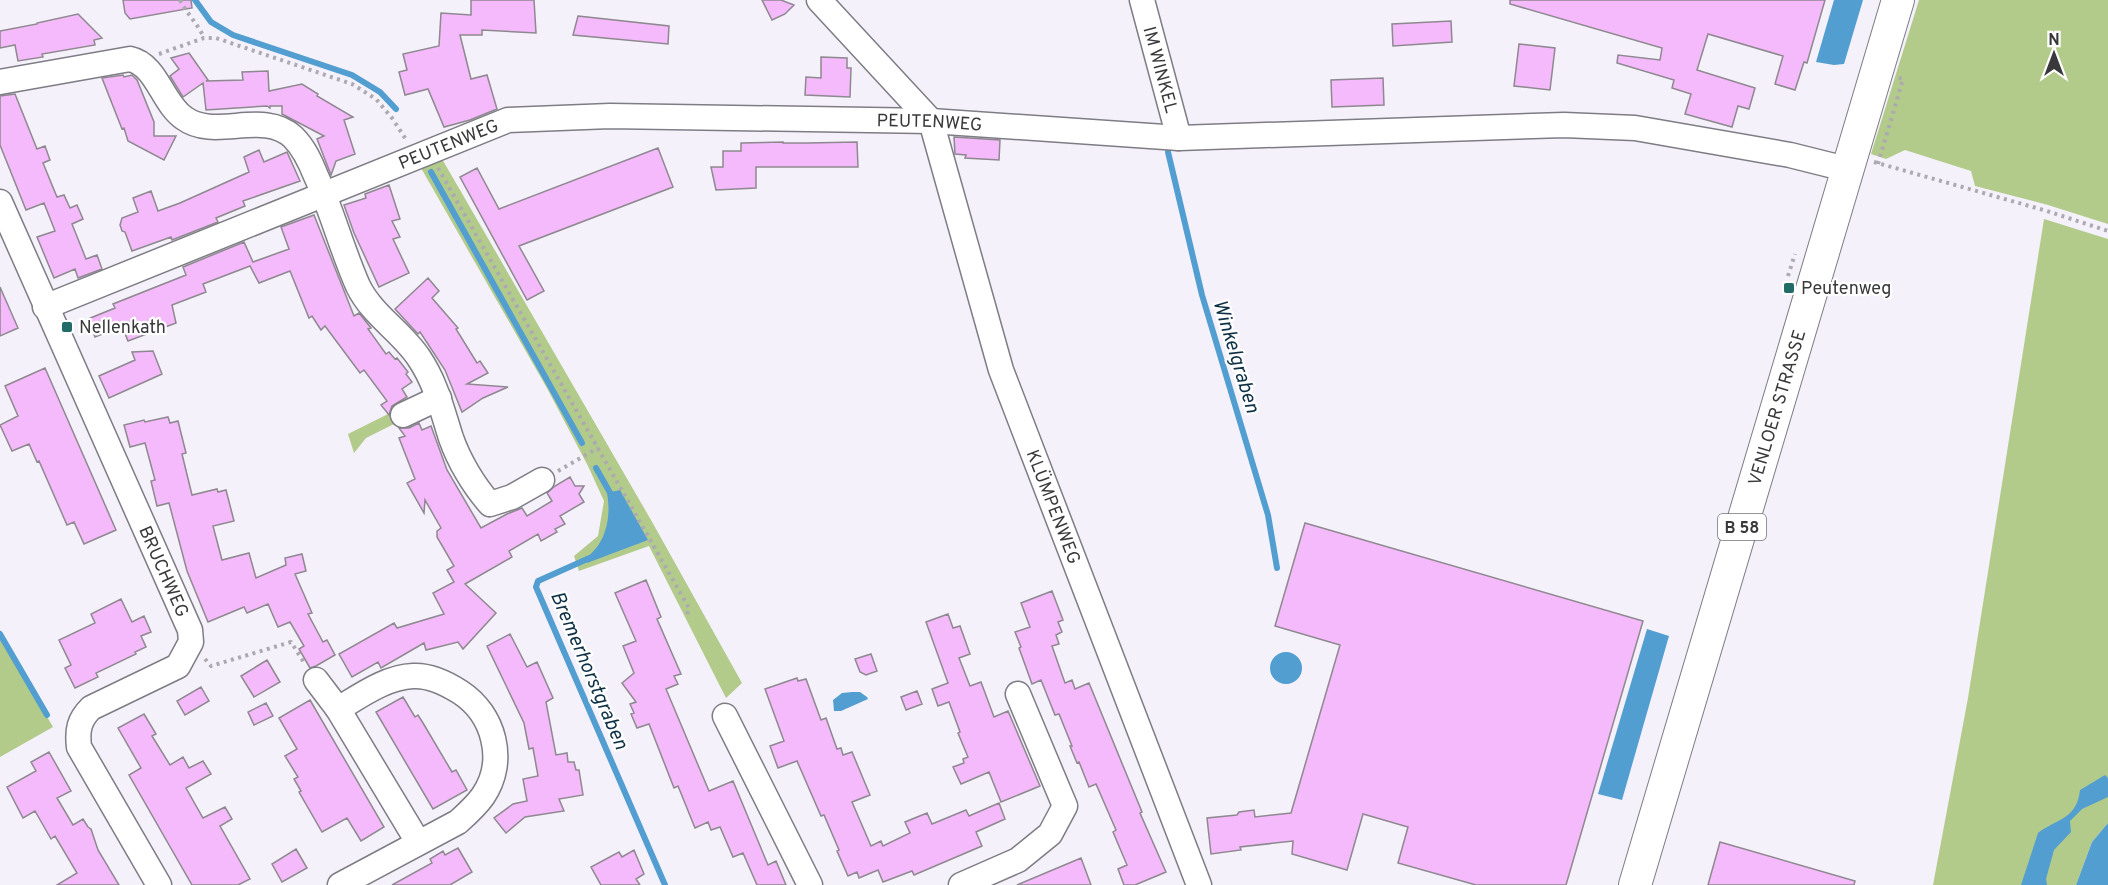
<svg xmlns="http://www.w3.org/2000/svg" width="2108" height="885" viewBox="0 0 2108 885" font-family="Overpass,sans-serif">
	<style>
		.green { fill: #b2cb8a }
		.water { fill: #529ed1 }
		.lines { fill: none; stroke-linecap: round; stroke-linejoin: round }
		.stream { stroke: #529ed1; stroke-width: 6 }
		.building { fill: #f4bafb; stroke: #8e888f; stroke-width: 1.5 }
		.minor-casing { stroke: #7e7c84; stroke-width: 27 }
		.major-casing { stroke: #7e7c84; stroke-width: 34 }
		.path { stroke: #aca9b0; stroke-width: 4; stroke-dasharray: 3 4.5; stroke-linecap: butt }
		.minor { stroke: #fff; stroke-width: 24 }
		.major { stroke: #fff; stroke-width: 32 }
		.poi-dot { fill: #216c69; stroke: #fff; stroke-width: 2 }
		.labels { text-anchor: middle; stroke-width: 4.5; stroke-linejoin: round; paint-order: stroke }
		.shield { fill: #fff; stroke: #747476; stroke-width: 1.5 }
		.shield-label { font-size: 16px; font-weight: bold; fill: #39383b }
		.street-label { font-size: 18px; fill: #39383b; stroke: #fff }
		.poi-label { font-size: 18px; fill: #39383b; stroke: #fff; text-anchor: start }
		.water-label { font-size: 20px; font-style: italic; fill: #0f3146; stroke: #fff }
	</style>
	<rect width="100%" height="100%" fill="#f4f1fa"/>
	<path class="green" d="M1919 0H2108V224L2048 205 1975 186 1971 171 1905 150 1886 159 1871 154Z
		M438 152 651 520 742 683 726 698 649 546 579 571 574 556 598 536 604 501 588 466 548 390 417 161Z
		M2044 219 2108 239V823L2092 842 2076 885H1933L1968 698Z
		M398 409 404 419 366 438 354 453 348 434Z
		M0 635 53 727 0 757Z"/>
	<path class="water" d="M1834 0H1863L1844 64 1834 65 1816 62Z
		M620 490 648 540 587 563C589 553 594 552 599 544 609 528 610 510 607 493Z
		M1647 629 1669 636 1622 800 1598 794Z
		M1270 668a16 16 0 1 1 32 0a16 16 0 1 1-32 0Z
		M852 692H860L867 697 868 699 841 711H834L833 700 842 693Z
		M2105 775 2108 778V797L2082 809 2070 821 2071 832 2054 850 2046 879 2047 885H2021L2038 833C2058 818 2077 819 2080 790Z
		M2108 823V885H2076L2092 842Z"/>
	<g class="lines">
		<path class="stream" d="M195 0 211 22 233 35 352 75 380 92 396 109
			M1168 152 1202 295 1268 515 1277 568
			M431 172 582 443
			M596 468 613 498
			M594 556 538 581 536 587 665 885
			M0 634 47 715"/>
	</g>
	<path class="building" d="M123 0H191L192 8 130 19 125 13Z
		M471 0H534L536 33 482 30V35H460L471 79 487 75 497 109 470 120 444 127 428 89 405 95 399 72 407 70 403 54 439 46 441 13 471 15Z
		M762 0H781L794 5 785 14 772 20Z
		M1510 0H1825L1807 63 1804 62 1795 90 1775 84 1783 56 1708 34 1697 70 1755 88 1749 109 1738 106 1732 127 1685 114 1691 94 1672 88 1674 80 1617 63 1618 55 1660 60 1662 48 1510 4Z
		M78 14 102 38 94 40 95 45 42 54 43 57 18 61 15 45 0 48V31L37 24V23Z
		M578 16 669 26 668 44 573 35Z
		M1451 21 1452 42 1393 46 1392 24Z
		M1519 44 1555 48 1550 90 1514 86Z
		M189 53 208 80 206 81 243 80 242 72 268 71 269 91 302 84 318 94 317 96 353 117 344 120 355 154 336 161 331 175 317 139 324 136 282 114V106H270V108L267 106 206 110 203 83 183 97 170 76 179 69 171 58Z
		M821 57 847 58V68H851L850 97 805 95 806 77 821 78Z
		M123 75 124 77 132 75 137 80 154 122V136H176L164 160 128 141 124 128 122 129 102 78Z
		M1383 78 1384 105 1332 107 1331 80Z
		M15 94 37 149 45 146 50 160 43 163 57 197 64 195 70 208 77 205 83 219 72 224 86 259 97 255 102 269 78 278 75 269 54 278 37 237 55 231 44 203 26 210 0 145V96Z
		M954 137 1000 140 999 160 965 158 966 155 955 154Z
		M783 142V143H807L857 142 858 167H756V188L716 190 711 167H723V151H741V143Z
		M658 148 673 187 519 246 544 291 527 300 460 177 477 168 499 209Z
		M259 150 264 162 287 152 300 181 243 201 245 206 216 218 218 222 172 240 171 237 132 251 125 232 122 231 120 225 122 218 138 212 133 198 151 191 158 211 180 203 249 172 244 157Z
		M389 185 400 219 392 221 400 237 393 239 409 273 379 287 354 233 344 205 366 198 365 194Z
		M314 215 354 316 359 313 371 328 368 329 386 354 389 352 395 359 397 358 408 372 406 374 412 382 402 389 407 397 392 406 389 415 381 405 387 401 364 370 360 373 325 326 321 330 312 316 309 318 290 271 259 283 250 266 203 284 206 292 172 305 176 323 128 341 122 326 95 337 88 319 115 308 113 304 186 275 183 267 244 242 253 262 289 249 281 227Z
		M428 278 439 291 432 298 458 328 456 329 477 363 480 361 488 373 467 384 508 387 483 398 462 412 445 370 420 332 418 334 395 309Z
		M0 287 18 328 0 336Z
		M153 351 162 374 109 398 99 376 135 360 132 352Z
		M45 368 116 530 84 544 74 522 67 525 39 461 37 462 29 444 12 451 0 425 18 416 5 386Z
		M168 417 170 423 178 421 186 453 182 454 192 495 217 489 218 492 226 490 234 521 213 526 222 560 249 553 256 578 286 565 285 558 302 554 306 571 295 574 312 613 308 614 323 642 327 640 335 655 316 666 310 668 299 649 304 646 290 622 278 627 268 604 247 613 244 607 208 622 187 571 169 503 157 506 151 481 155 480 145 443 130 447 124 425 144 420 145 422Z
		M419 423 422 430 431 426 447 470 481 528 507 514 522 508 527 516 552 501 547 493 555 486 570 477 575 486H584L579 494 584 502 560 516 565 524 555 529 557 532 541 541 538 534 509 551 512 557 465 584 496 613 463 649 458 642 426 650 424 643 381 668 378 662 352 677 339 654 394 623 397 628 444 614 433 593 454 582 447 570 454 566 437 537V531L441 528 425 500 424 513 407 483 415 479 399 438 405 436 399 428H409Z
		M1305 523 1643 621 1566 885H1476L1398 863 1408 827 1363 814 1347 870 1292 854 1293 841 1240 847 1241 850 1211 854 1207 818 1237 815 1239 812 1254 810 1255 817 1291 813 1340 645 1275 626Z
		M646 580 661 617 657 619 681 674 674 676 678 684 666 689 709 791 733 781 768 865 776 861 786 885H757L743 853 733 857 720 827 711 830 708 822 695 828 678 786 674 788 649 724 637 728 631 714 634 713 630 704 636 702 622 683 634 673 623 646 636 641 615 593Z
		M1052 591 1063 620 1058 622 1062 632 1056 635 1059 644 1052 646 1065 683 1072 680 1075 689 1089 683 1142 812 1140 813 1166 872 1135 885H1124L1118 869 1127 865 1113 832 1116 830 1096 784 1089 787 1079 762 1077 763 1070 746H1072L1059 714 1055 715 1041 680 1032 684 1019 648 1021 647 1015 632 1030 627 1021 603Z
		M121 599 132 622 144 616 151 632 141 636 146 647 135 652 136 654 96 673 98 677 75 688 65 668 71 665 59 640 95 623 91 614Z
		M948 614 953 628 960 626 970 654 959 658 970 686 981 682 994 717 1008 711 1040 786 1001 802 989 772 961 784 953 767 964 763 963 759 968 757 958 733 960 732 949 702 938 706 932 689 948 683 926 622Z
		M510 634 527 667 537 662 553 698 546 702 556 755 567 753 568 762H574L576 770H579L583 795 559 799 564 811 525 817 506 833 494 818 513 804 527 801 523 779 538 776 533 748 529 749 524 723 487 646Z
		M871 654 877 671 866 675 860 672 855 659Z
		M267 660 280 682 254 697 241 676Z
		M797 678 798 681 806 679 821 720 826 718 837 749 841 748 843 755 852 752 870 795 852 802 871 846 881 841 883 846 910 833 905 822 927 813 932 824 966 810 969 816 999 803 1005 819 976 832 982 846 914 875 912 871 883 882 878 870 859 878 857 872 848 876 837 851 839 850 824 815 821 816 797 761 778 768 770 746 784 741 765 689Z
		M201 687 209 701 185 715 177 701Z
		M917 691 922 704 906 710 901 697Z
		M403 697 415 717 418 715 423 723 452 772 456 770 467 790 433 809 376 712Z
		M310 700 384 827 361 841 347 818 322 832 299 792 301 791 294 779 298 777 285 756 297 749 279 718Z
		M266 703 273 716 254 725 248 712Z
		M144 714 156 734 152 736 170 765 183 757 189 768 203 761 211 774 186 788 203 818 225 807 232 819 220 826 250 879 238 885H192L129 775 141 768 118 728Z
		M49 752 71 791 57 798 73 825 83 819 88 827 91 829 98 850 119 885H57L77 873 55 836 51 839 35 811 23 818 7 787 36 771 31 762Z
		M1720 842 1855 881 1854 885H1708Z
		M458 848 472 872 450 885H392L432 863 430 859 443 851 445 855Z
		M296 849 307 868 282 882 272 864Z
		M634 850 644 874 636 879 640 885H601L591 867 619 852 622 857Z
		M1081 858 1091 885H1017Z"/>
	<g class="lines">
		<g class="minor-casing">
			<g id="minor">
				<path id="s1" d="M819 0 931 121 1001 370 1199 885"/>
				<path id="s2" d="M1142 0 1179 138"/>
				<path d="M0 82 130 59C157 65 162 103 184 118 215 141 263 109 293 137 304 148 310 161 316 176 332 211 342 250 358 286 372 315 402 332 419 358 436 383 442 410 451 438 459 461 474 486 490 504L512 497 542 480"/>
				<path id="s3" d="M0 202 190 630 191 642 178 666 91 708C79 720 77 730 79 747L159 885"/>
				<path id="s4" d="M45 307 508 120 610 116 931 121 1179 138 1564 125 1635 128 1790 155 1846 169"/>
				<path d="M403 415 439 398"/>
				<path d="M316 680 338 709C360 696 386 677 413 676 430 675 446 683 460 692 494 714 507 761 483 796 476 806 467 814 458 822L340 885"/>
				<path d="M338 709 418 842"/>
				<path d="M725 716 810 885"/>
				<path d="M961 885 1018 860 1050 834 1065 806 1018 694"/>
			</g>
		</g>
		<g class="major-casing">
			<g id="major">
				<path id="s5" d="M1635 885 1898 0"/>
			</g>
		</g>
		<path class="path" d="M180 0C187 14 198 24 204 38
			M159 54 204 38H216L352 84 376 99 392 118 407 141
			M1874 162 2047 211 2108 231
			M1878 164 1903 79 1899 78
			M438 168 689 608 686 618
			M1788 276 1795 254
			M558 471 598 448
			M205 659 211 666 291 642 305 664"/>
		<use href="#minor" class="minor"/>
		<use href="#major" class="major"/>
	</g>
	<g class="poi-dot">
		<rect x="1783" y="282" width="12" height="12" rx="3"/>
		<rect x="61" y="321" width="12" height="12" rx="3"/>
	</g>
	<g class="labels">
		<rect class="shield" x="1718" y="514" width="48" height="26" rx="4.5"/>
		<g class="shield-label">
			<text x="1742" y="533">B 58</text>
		</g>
		<g class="street-label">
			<text dy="6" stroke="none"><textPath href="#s2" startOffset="72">IM WINKEL</textPath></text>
			<text dy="6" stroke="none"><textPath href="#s4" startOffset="921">PEUTENWEG</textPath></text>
			<text dy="6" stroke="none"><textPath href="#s4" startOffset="435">PEUTENWEG</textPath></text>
			<text dy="6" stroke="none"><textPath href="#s5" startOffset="498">VENLOER STRASSE</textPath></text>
			<text dy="6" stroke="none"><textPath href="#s1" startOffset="570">KLÜMPENWEG</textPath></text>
			<text dy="6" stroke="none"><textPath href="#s3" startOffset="404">BRUCHWEG</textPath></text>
		</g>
		<g class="poi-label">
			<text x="1801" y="294">Peutenweg</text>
			<text x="79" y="333">Nellenkath</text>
		</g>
		<g class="water-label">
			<text transform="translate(1237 356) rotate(73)" y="7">Winkelgraben</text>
			<text transform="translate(590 670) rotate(67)" y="7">Bremerhorstgraben</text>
		</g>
	</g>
	<g transform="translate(2054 54)" stroke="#ffffff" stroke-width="4.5" paint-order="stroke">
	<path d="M0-4.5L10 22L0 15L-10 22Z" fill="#39383b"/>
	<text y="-9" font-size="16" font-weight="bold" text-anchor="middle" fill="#39383b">N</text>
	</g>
</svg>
